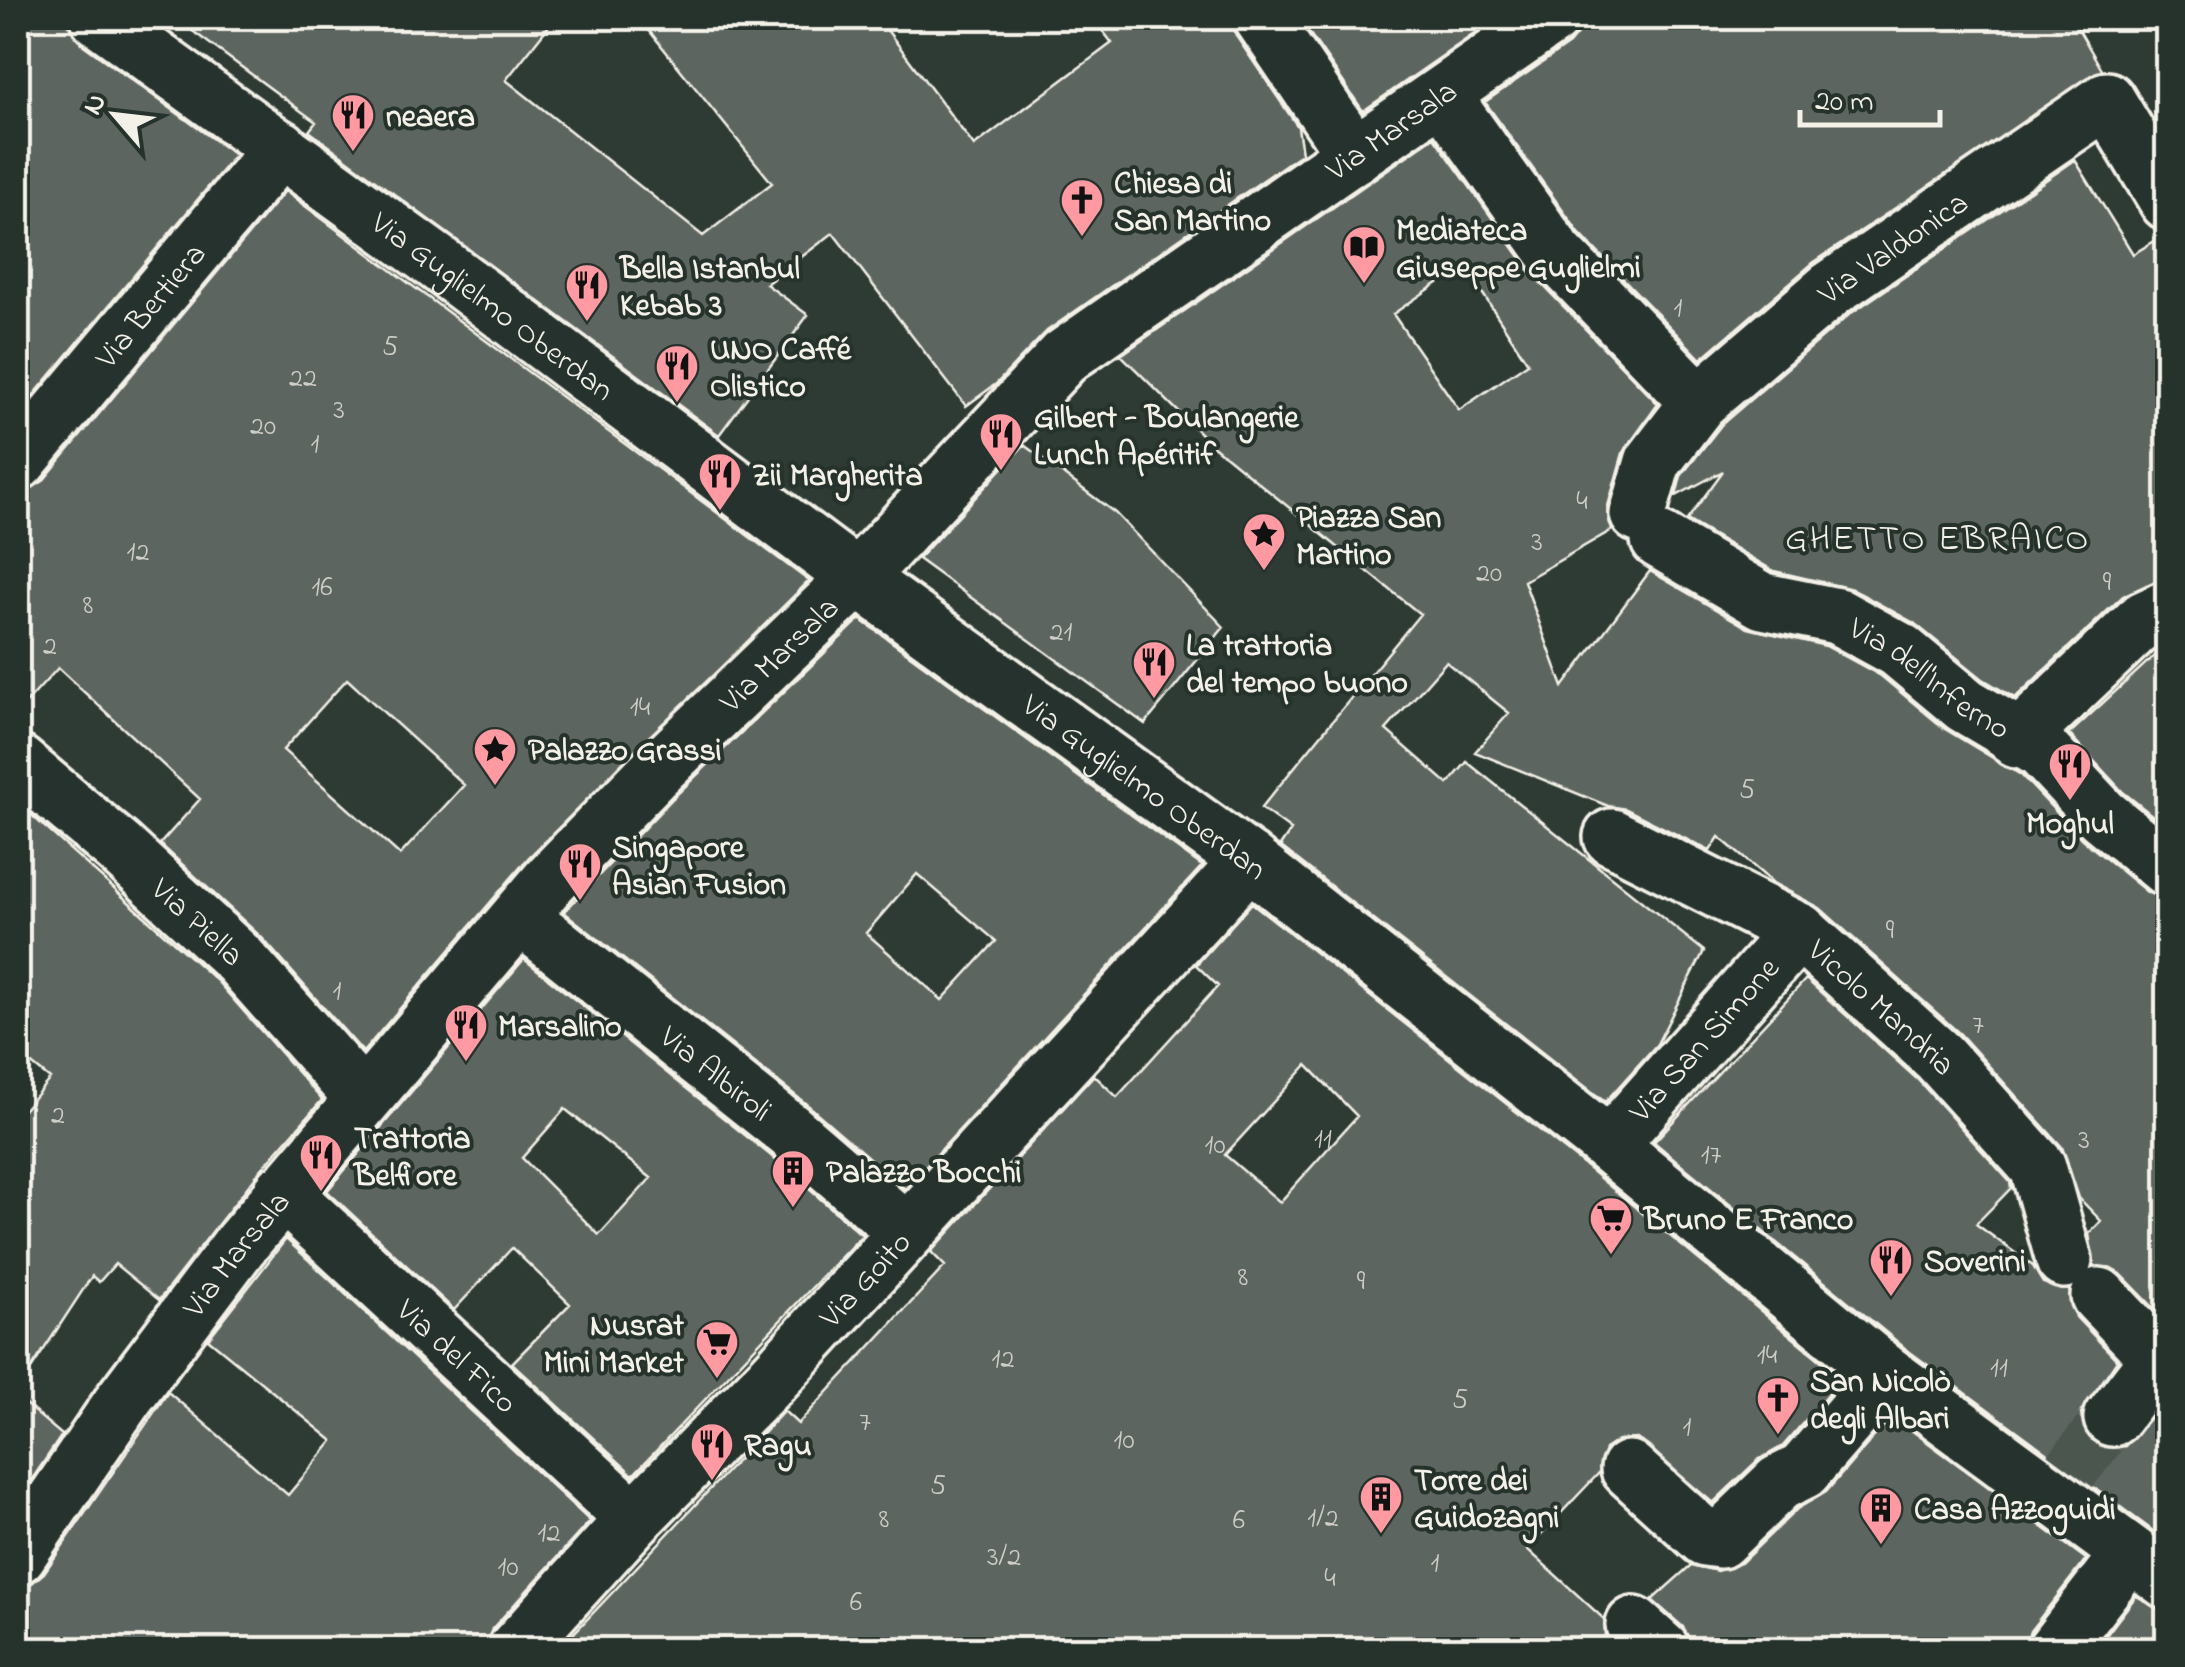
<svg xmlns="http://www.w3.org/2000/svg" width="2185" height="1667" viewBox="0 0 2185 1667" font-family="'Indie Flower',sans-serif">
	<style>
		.building { fill: #5c655e; stroke: #f4f1e8; stroke-width: 2.5; fill-rule: evenodd }
		.lines { fill: none; stroke-linecap: round; stroke-linejoin: round }
		.minor-tunnel { stroke: #4c564f; stroke-width: 55; stroke-dasharray: 55 28; stroke-linecap: butt }
		.minor-casing { stroke: #f4f1e8; stroke-width: 62 }
		.minor { stroke: #26332d; stroke-width: 55 }
		.labels { text-anchor: middle; stroke-width: 8; stroke-linejoin: round; paint-order: stroke }
		.number-label { font-size: 28px; fill: #cecec6 }
		.poi-label { font-size: 32px; font-weight: bold; fill: #f4f1e8; stroke: #26332d; text-anchor: start }
		.street-label { font-size: 32px; fill: #f4f1e8; stroke: #26332d }
		.neighbourhood-label { font-size: 35px; letter-spacing: 2.5px; fill: #f4f1e8; stroke: #26332d }
	</style>
	<rect width="100%" height="100%" fill="#2e3b34"/>
	<filter id="ink" filterUnits="userSpaceOnUse"><feTurbulence type="fractalNoise" baseFrequency=".01" numOctaves="2"/><feDisplacementMap in="SourceGraphic" scale="20" xChannelSelector="R" yChannelSelector="G"/><feConvolveMatrix kernelMatrix="1 2 1 2 8 2 1 2 1" color-interpolation-filters="sRGB"/></filter>
	<g filter="url(#ink)">
		<path class="building" d="M18 18H64L81 43 235 155 18 414Z
			M175 18H555L506 80 703 236 772 183 639 18H878L974 146 1112 43 1093 18H1231L1236 36 1298 127 1302 153 1047 331 996 384 966 406 833 233 766 284 808 315 719 435 309 131 316 122Z
			M1299 18H1497L1363 111Z
			M1582 18H2072L2102 70 1813 263 1701 359 1579 233 1485 102 1569 44 1579 32Z
			M1434 137 1533 275 1658 404 1623 453 1608 506 1612 530 1524 581 1563 687 1650 571 1748 628 1826 646 1881 676 1945 729 2021 775 2082 839 2148 893 2168 900V1314L2161 1315 2121 1274 2094 1266 2089 1234 2101 1221 2079 1198 2062 1147 1960 1034 1820 908 1773 883 1719 837 1710 851 1626 809 1608 806 1475 752 1509 713 1446 662 1386 730 1448 784 1467 762 1704 951 1657 1044 1605 1102 1280 846 1291 830 1261 808 1420 614 1211 444 1121 355ZM1464 265 1528 363 1459 410 1393 314Z
			M2075 160 2133 254 2168 233V577L2123 596 2015 698 1983 679 1914 623 1852 589 1774 571 1687 520 1723 471 1676 496 1681 476 1722 424 1850 314Z
			M285 191 809 581 529 857 363 1052 262 938 160 844 200 799 58 668 18 712V492L42 482ZM347 679 464 785 400 855 283 750Z
			M1024 445 1115 513 1224 627 1145 724 918 559Z
			M860 619 1202 866 905 1189 810 1107 564 912 673 798ZM917 874 996 941 942 1000 866 933Z
			M2168 643V828L2123 792 2069 734Z
			M18 803 217 981 322 1100 259 1172 159 1300 115 1264 99 1282 92 1276 18 1389V1116L50 1079 18 1053Z
			M1252 903 1589 1169 1842 1378 1783 1446 1758 1460 1713 1503 1637 1439 1619 1440 1605 1449 1599 1473 1527 1549 1604 1619 1605 1636 1615 1650H558L784 1411 798 1424 945 1266 931 1252 1094 1075 1117 1097 1218 986 1196 965ZM1307 1065 1357 1116 1280 1202 1225 1155Z
			M524 959 770 1155 862 1235 633 1475 512 1363 570 1304 512 1248 454 1310 327 1191ZM565 1109 651 1178 599 1235 522 1158Z
			M1806 979 1917 1079 2010 1182 2011 1188 1976 1224 2033 1266 2043 1283 2069 1290 2076 1317 2117 1360 2081 1413 2083 1429 2092 1442 2107 1449 2125 1446 2168 1397V1542L1906 1349 1654 1142Z
			M286 1239 590 1521 492 1629 485 1650H18V1586L32 1583 44 1573 168 1392 288 1495 333 1441 208 1339Z
			M18 1398 62 1435 18 1500Z
			M1892 1416 2086 1559 2030 1631 2024 1650H1692L1683 1627 1652 1600 1691 1565 1717 1571 1741 1563 1797 1509 1826 1492Z
			M2136 1596 2168 1612V1650H2095Z"/>
		<g class="lines">
			<path class="minor-tunnel" d="M2065 1478 2112 1418"/>
			<g class="minor-casing">
				<g id="minor">
					<path id="s1" d="M99 18 435 261 857 578 1249 861 1609 1145 1887 1374 2168 1581"/>
					<path d="M1262 18 1355 155"/>
					<path d="M1442 95 1555 253 1699 402"/>
					<path id="s2" d="M18 462 281 148"/>
					<path id="s3" d="M1638 514 1653 462 1699 402 1831 289 2107 100 2168 202"/>
					<path id="s4" d="M1659 540 1763 601 1837 616 1899 650 1965 705 2041 750 2102 815 2168 869"/>
					<path d="M2017 740 2144 619 2168 608"/>
					<path id="s5" d="M18 763 119 848 239 959 363 1099"/>
					<path id="s6" d="M1612 837 1799 931 1939 1057 2038 1167 2064 1260"/>
					<path id="s7" d="M521 917 790 1131 907 1232"/>
					<path id="s8" d="M1609 1145 1799 931"/>
					<path id="s9" d="M282 1192 634 1519"/>
					<path d="M2099 1296 2158 1358"/>
					<path d="M2112 1418 2168 1345"/>
					<path d="M1629 1469 1705 1538 1720 1540 1779 1483 1803 1471 1887 1374"/>
					<path id="s10" d="M18 1555 124 1399 239 1246 551 879 651 776 857 578 1065 356 1551 18"/>
					<path d="M1634 1625 1662 1650"/>
					<path id="s11" d="M515 1650 634 1519 772 1379 1249 861"/>
					<path d="M2055 1650 2129 1554"/>
				</g>
			</g>
			<use href="#minor" class="minor"/>
		</g>
	</g>
	<defs>
		<g id="restaurant-pin" transform="scale(2.25)"><path d="M0 17L-7.5 6A9.5 9.5 0 1 1 7.5 6Z" fill="#ff9aa2" stroke="#26332d"/><path d="M-5-6h1v4h1v-4h1v4h1v-4h1v5L-1.5 .5V6h-2V.5L-5-1ZM5-6V6H3V1.5H1.5Q1.5-4 5-6Z" fill="#111"/></g>
		<g id="church-pin" transform="scale(2.25)"><path d="M0 17L-7.5 6A9.5 9.5 0 1 1 7.5 6Z" fill="#ff9aa2" stroke="#26332d"/><path d="M-1.2-6h2.4v3.5h3.3v2.4h-3.3V6h-2.4V-.1h-3.3v-2.4h3.3Z" fill="#111"/></g>
		<g id="library-pin" transform="scale(2.25)"><path d="M0 17L-7.5 6A9.5 9.5 0 1 1 7.5 6Z" fill="#ff9aa2" stroke="#26332d"/><path d="M-6-4Q-3-5.5-.7-3.5V5Q-3 3-6 4ZM6-4Q3-5.5 .7-3.5V5Q3 3 6 4Z" fill="#111"/></g>
		<g id="sight-pin" transform="scale(2.25)"><path d="M0 17L-7.5 6A9.5 9.5 0 1 1 7.5 6Z" fill="#ff9aa2" stroke="#26332d"/><path d="M0-6L1.8-2.2L6-1.7L2.9 1.2L3.7 5.4L0 3.3L-3.7 5.4L-2.9 1.2L-6-1.7L-1.8-2.2Z" fill="#111"/></g>
		<g id="building-pin" transform="scale(2.25)"><path d="M0 17L-7.5 6A9.5 9.5 0 1 1 7.5 6Z" fill="#ff9aa2" stroke="#26332d"/><path d="M-4-6H4V6H1V3H-1V6H-4ZM-2.5-4.3h1.7v1.8h-1.7ZM.8-4.3h1.7v1.8H.8ZM-2.5-1h1.7V.8h-1.7ZM.8-1h1.7V.8H.8Z" fill="#111"/></g>
		<g id="supermarket-pin" transform="scale(2.25)"><path d="M0 17L-7.5 6A9.5 9.5 0 1 1 7.5 6Z" fill="#ff9aa2" stroke="#26332d"/><path d="M-6-5.5h2.5l.6 2H6L4.5 2H-2.5L-4.4-4H-6ZM-1.5 3.2a1.3 1.3 0 1 0 .1 0ZM3 3.2a1.3 1.3 0 1 0 .1 0Z" fill="#111"/></g>
	</defs>
	<g fill-rule="evenodd">
		<use href="#restaurant-pin" x="353" y="115"/>
		<use href="#church-pin" x="1082" y="200"/>
		<use href="#library-pin" x="1364" y="247"/>
		<use href="#restaurant-pin" x="587" y="285"/>
		<use href="#restaurant-pin" x="677" y="366"/>
		<use href="#restaurant-pin" x="1001" y="434"/>
		<use href="#restaurant-pin" x="720" y="474"/>
		<use href="#sight-pin" x="1264" y="534"/>
		<use href="#restaurant-pin" x="1154" y="662"/>
		<use href="#sight-pin" x="495" y="749"/>
		<use href="#restaurant-pin" x="2070" y="764"/>
		<use href="#restaurant-pin" x="580" y="864"/>
		<use href="#restaurant-pin" x="466" y="1025"/>
		<use href="#restaurant-pin" x="321" y="1155"/>
		<use href="#building-pin" x="793" y="1171"/>
		<use href="#supermarket-pin" x="1611" y="1218"/>
		<use href="#restaurant-pin" x="1891" y="1260"/>
		<use href="#supermarket-pin" x="717" y="1342"/>
		<use href="#church-pin" x="1778" y="1398"/>
		<use href="#restaurant-pin" x="712" y="1444"/>
		<use href="#building-pin" x="1381" y="1497"/>
		<use href="#building-pin" x="1881" y="1508"/>
	</g>
	<g class="labels">
		<g class="number-label">
			<text x="1678" y="316">1</text>
			<text x="390" y="354">5</text>
			<text x="303" y="386">22</text>
			<text x="339" y="418">3</text>
			<text x="263" y="434">20</text>
			<text x="315" y="452">1</text>
			<text x="1582" y="509">4</text>
			<text x="1537" y="550">3</text>
			<text x="138" y="560">12</text>
			<text x="1489" y="581">20</text>
			<text x="2107" y="590">9</text>
			<text x="322" y="595">16</text>
			<text x="88" y="613">8</text>
			<text x="1061" y="640">21</text>
			<text x="50" y="654">2</text>
			<text x="640" y="715">14</text>
			<text x="1747" y="797">5</text>
			<text x="1890" y="938">9</text>
			<text x="337" y="999">1</text>
			<text x="1978" y="1033">7</text>
			<text x="58" y="1123">2</text>
			<text x="1323" y="1147">11</text>
			<text x="2084" y="1148">3</text>
			<text x="1215" y="1153">10</text>
			<text x="1711" y="1163">17</text>
			<text x="1243" y="1285">8</text>
			<text x="1361" y="1289">9</text>
			<text x="1767" y="1363">14</text>
			<text x="1003" y="1367">12</text>
			<text x="1999" y="1376">11</text>
			<text x="1460" y="1407">5</text>
			<text x="865" y="1430">7</text>
			<text x="1687" y="1435">1</text>
			<text x="1124" y="1448">10</text>
			<text x="938" y="1493">5</text>
			<text x="1323" y="1526">1/2</text>
			<text x="884" y="1527">8</text>
			<text x="1239" y="1528">6</text>
			<text x="549" y="1541">12</text>
			<text x="1004" y="1565">3/2</text>
			<text x="1435" y="1571">1</text>
			<text x="508" y="1575">10</text>
			<text x="1330" y="1586">4</text>
			<text x="856" y="1610">6</text>
		</g>
		<g class="poi-label">
			<text x="386" y="126">neaera</text>
			<text x="1114" y="193">Chiesa di<tspan x="1114" dy="37">San Martino</tspan></text>
			<text x="1396" y="240">Mediateca<tspan x="1396" dy="37">Giuseppe Guglielmi</tspan></text>
			<text x="620" y="278">Bella Istanbul<tspan x="620" dy="37">Kebab 3</tspan></text>
			<text x="710" y="359">UNO Caffé<tspan x="710" dy="37">Olistico</tspan></text>
			<text x="1034" y="427">Gilbert - Boulangerie<tspan x="1034" dy="37">Lunch Apéritif</tspan></text>
			<text x="752" y="485">Zii Margherita</text>
			<text x="1296" y="527">Piazza San<tspan x="1296" dy="37">Martino</tspan></text>
			<text x="1186" y="655">La trattoria<tspan x="1186" dy="37">del tempo buono</tspan></text>
			<text x="528" y="760">Palazzo Grassi</text>
			<text x="2070" y="833" text-anchor="middle">Moghul</text>
			<text x="612" y="857">Singapore<tspan x="612" dy="37">Asian Fusion</tspan></text>
			<text x="498" y="1036">Marsalino</text>
			<text x="354" y="1148">Trattoria<tspan x="354" dy="37">Belfiore</tspan></text>
			<text x="826" y="1182">Palazzo Bocchi</text>
			<text x="1644" y="1229">Bruno E Franco</text>
			<text x="1924" y="1271">Soverini</text>
			<text x="684" y="1335" text-anchor="end">Nusrat<tspan x="684" dy="37">Mini Market</tspan></text>
			<text x="1810" y="1391">San Nicolò<tspan x="1810" dy="37">degli Albari</tspan></text>
			<text x="744" y="1455">Ragu</text>
			<text x="1414" y="1490">Torre dei<tspan x="1414" dy="37">Guidozagni</tspan></text>
			<text x="1914" y="1519">Casa Azzoguidi</text>
		</g>
		<g class="street-label">
			<text dy="11" stroke="none"><textPath href="#s10" startOffset="1992">Via Marsala</textPath></text>
			<text dy="11" stroke="none"><textPath href="#s3" startOffset="378">Via Valdonica</textPath></text>
			<text dy="11" stroke="none"><textPath href="#s2" startOffset="205">Via Bertiera</textPath></text>
			<text dy="11" stroke="none"><textPath href="#s1" startOffset="488">Via Guglielmo Oberdan</textPath></text>
			<text dy="11" stroke="none"><textPath href="#s10" startOffset="1182">Via Marsala</textPath></text>
			<text dy="11" stroke="none"><textPath href="#s4" startOffset="308">Via dell'Inferno</textPath></text>
			<text dy="11" stroke="none"><textPath href="#s1" startOffset="1298">Via Guglielmo Oberdan</textPath></text>
			<text dy="11" stroke="none"><textPath href="#s5" startOffset="240">Via Piella</textPath></text>
			<text dy="11" stroke="none"><textPath href="#s6" startOffset="322">Vicolo Mandria</textPath></text>
			<text dy="11" stroke="none"><textPath href="#s8" startOffset="142">Via San Simone</textPath></text>
			<text dy="11" stroke="none"><textPath href="#s7" startOffset="250">Via Albiroli</textPath></text>
			<text dy="11" stroke="none"><textPath href="#s10" startOffset="372">Via Marsala</textPath></text>
			<text dy="11" stroke="none"><textPath href="#s11" startOffset="510">Via Goito</textPath></text>
			<text dy="11" stroke="none"><textPath href="#s9" startOffset="240">Via del Fico</textPath></text>
		</g>
		<g class="neighbourhood-label">
			<text x="1938" y="549">GHETTO EBRAICO</text>
		</g>
	</g>
	<rect width="2185" height="1667" fill="none" stroke="#26332d" stroke-width="60"/>
	<rect x="30" y="30" width="2125" height="1607" fill="none" stroke="#f4f1e8" stroke-width="4" filter="url(#ink)"/>
	<g transform="translate(115 115) rotate(298)" stroke="#26332d" stroke-width="8" paint-order="stroke">
	<path d="M0-8L18 38L0 25L-18 38Z" fill="#f4f1e8"/>
	<text y="-15" font-size="28" font-weight="bold" text-anchor="middle" fill="#f4f1e8">N</text>
	</g>
	<path d="M1800 110v15h140v-15" fill="none" stroke="#f4f1e8" stroke-width="5"/>
	<text x="1815" y="110" font-size="30" fill="#f4f1e8" stroke="#26332d" stroke-width="8" paint-order="stroke">20 m</text>
</svg>
